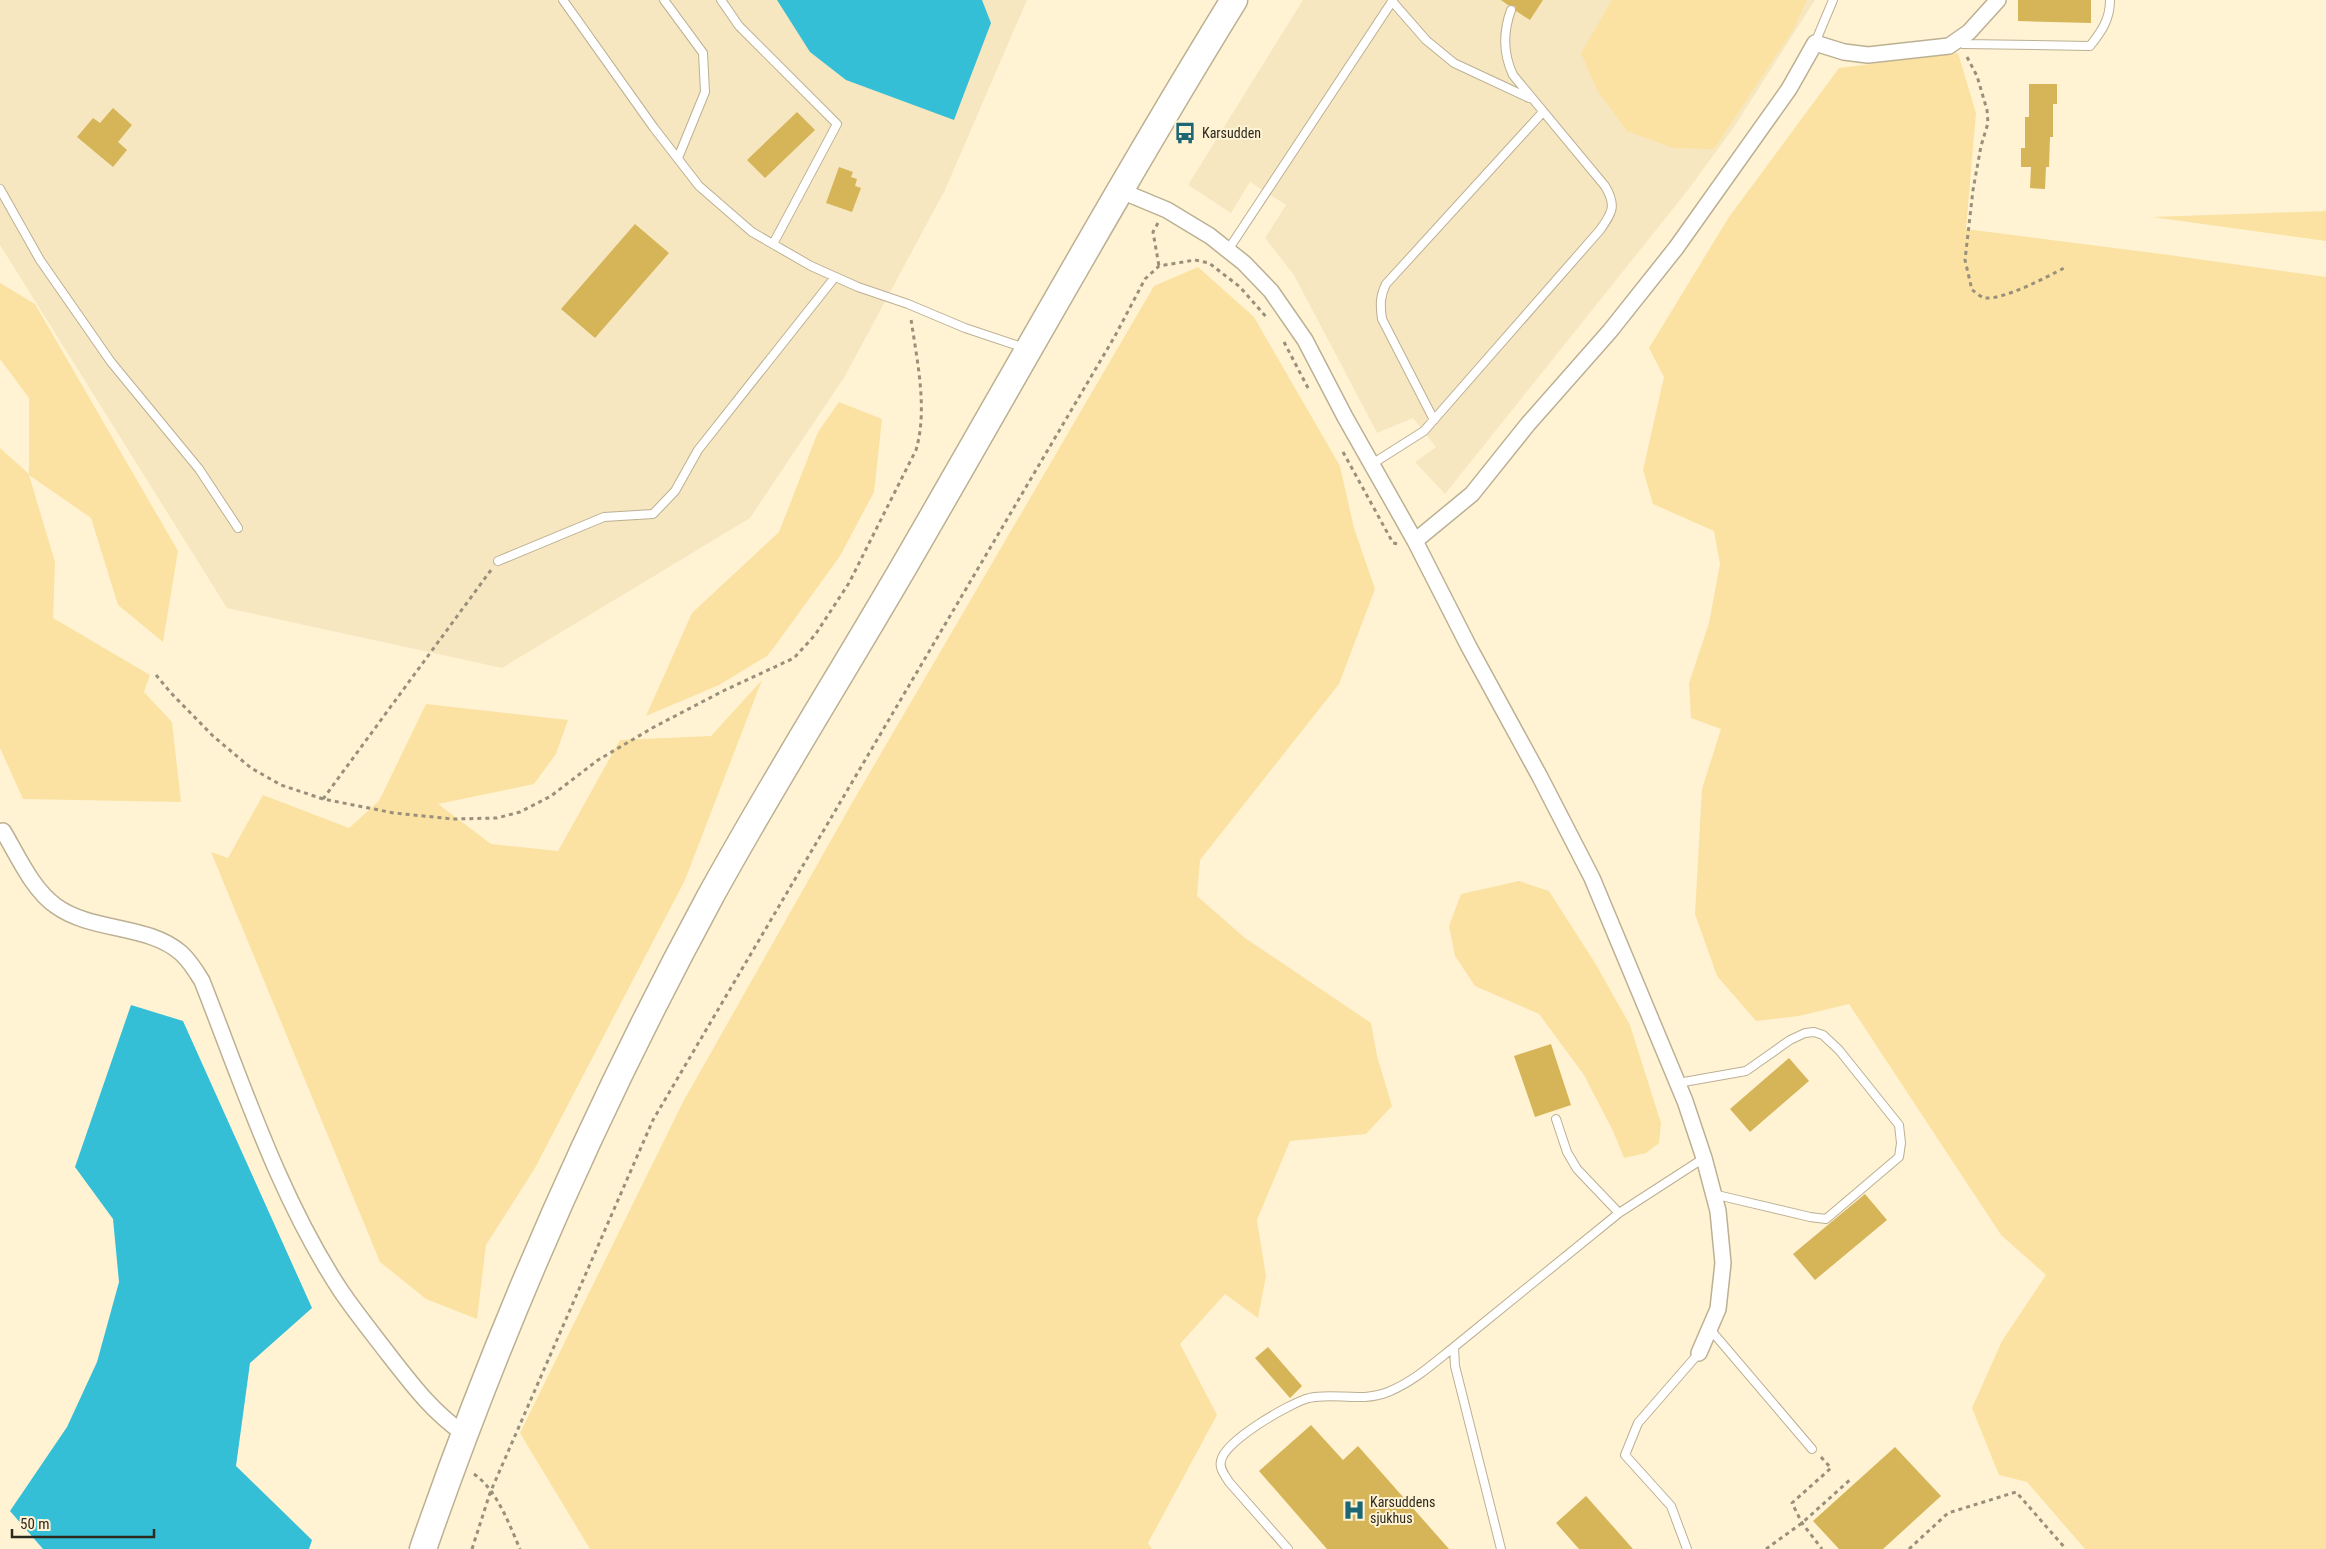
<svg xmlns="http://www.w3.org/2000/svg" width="2326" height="1549" viewBox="0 0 2326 1549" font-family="'Roboto Condensed',sans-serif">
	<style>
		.built { fill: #f6e7c1 }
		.green { fill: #fbe2a2 }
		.water { fill: #34bfd7 }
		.building { fill: #d6b458 }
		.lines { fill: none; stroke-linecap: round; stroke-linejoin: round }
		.service-casing { stroke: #bcb093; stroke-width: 10 }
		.minor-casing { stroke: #bcb093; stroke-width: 18 }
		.trunk-casing { stroke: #bcb093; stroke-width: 29 }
		.path { stroke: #98907a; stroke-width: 3; stroke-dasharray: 4 4; stroke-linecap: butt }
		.service { stroke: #fff; stroke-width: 8 }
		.minor { stroke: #fff; stroke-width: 15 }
		.trunk { stroke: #fff; stroke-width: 26 }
		.labels { text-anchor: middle; stroke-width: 4; stroke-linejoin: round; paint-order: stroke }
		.poi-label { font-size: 14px; fill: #2d291d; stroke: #fff3d4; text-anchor: start }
	</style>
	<rect width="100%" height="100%" fill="#fff3d4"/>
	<path class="built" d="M0 0H1027L945 190 845 376 750 518 502 668 227 608 0 245Z
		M1303 0H1815L1734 127 1688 190 1445 494 1415 462 1436 447 1413 418 1377 433 1294 275 1265 238 1286 205 1250 182 1231 213 1188 185Z"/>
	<path class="green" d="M1612 0H1807L1793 30 1714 149 1673 148 1627 131 1597 90 1581 53Z
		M1958 53 1976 113 1966 229 2169 255 2326 277V1549H2085L2027 1482 1999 1475 1972 1408 2002 1341 2046 1275 2001 1235 1849 1004 1799 1016 1756 1021 1717 976 1695 914 1702 789 1721 729 1691 718 1689 683 1709 623 1720 564 1714 531 1653 504 1643 470 1664 377 1649 348 1729 217 1839 68Z
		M2326 211V241L2152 217Z
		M1198 267 1254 317 1340 466 1354 528 1375 589 1339 684 1200 860 1197 896 1245 938 1371 1023 1377 1056 1392 1106 1366 1134 1290 1141 1257 1220 1266 1276 1258 1318 1225 1294 1180 1344 1217 1415 1148 1543 1152 1549H590L520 1433 683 1102 852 803 1154 286Z
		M0 283 35 304 178 551 163 642 118 605 91 518 29 475 55 562 53 618 150 675 144 692 172 722 181 802 23 799 0 748V448L29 474V398L0 359Z
		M839 402 882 419 874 492 840 556 775 646 767 656 719 685 646 716 692 613 779 532 818 432Z
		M762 680 685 880 535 1168 486 1245 477 1319 426 1299 380 1262 211 852 228 858 263 795 349 828 379 801 426 704 568 720 556 754 534 784 438 804 491 844 558 851 620 740 711 736Z
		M1519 881 1549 891 1595 963 1630 1025 1661 1123 1659 1143 1646 1153 1624 1158 1613 1131 1584 1075 1539 1014 1475 986 1455 956 1449 926 1461 894Z"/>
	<path class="water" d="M777 0H982L991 23 954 120 846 80 810 52Z
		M131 1005 183 1021 312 1308 250 1363 236 1466 312 1540 309 1549H43L10 1511 67 1427 97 1362 119 1282 113 1219 75 1167Z"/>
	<path class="building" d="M1501 0H1543L1530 20 1516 11 1515 6 1508 5Z
		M2018 0H2091V23L2018 21Z
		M2029 84H2057V104H2053V137H2050L2049 167H2046L2045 189 2030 188 2031 167H2021V148H2025V117H2029Z
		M113 108 132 125 118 142 127 150 113 167 77 137 93 118 100 123Z
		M797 112 815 130 765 178 747 160Z
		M839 167 853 172 851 177 857 179 855 186 861 188 852 212 826 203Z
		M635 224 669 253 595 338 561 309Z
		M1551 1044 1571 1105 1535 1117 1514 1056Z
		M1789 1058 1809 1081 1750 1132 1730 1109Z
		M1865 1194 1887 1220 1815 1280 1793 1254Z
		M1268 1347 1302 1386 1290 1398 1255 1358Z
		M1311 1425 1343 1460 1358 1446 1449 1549H1327L1259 1471Z
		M1895 1447 1941 1496 1883 1549H1839L1813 1521Z
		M1586 1496 1633 1549H1579L1556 1523Z"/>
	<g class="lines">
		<g class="service-casing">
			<path id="service" d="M563 0 654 128 699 186 752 232 811 266 858 287 908 304 965 328 1025 348
				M664 0 703 53 705 92 678 158
				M721 0 739 26 837 124 773 244
				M1392 1 1426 40 1454 63 1529 98
				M1959 41 1963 44 2090 46C2102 31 2110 19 2110 0
				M1815 43 1833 0
				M0 189 40 260 111 362 199 469 238 528
				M1228 250 1393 0
				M1434 420 1382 319C1380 305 1380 296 1386 284L1542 113
				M1372 464 1424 431 1600 230C1612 213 1617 206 1605 186L1513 75C1503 54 1503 32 1511 10
				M498 561 604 517 653 514 675 491 698 450 835 277
				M1678 1083 1746 1071 1790 1040 1805 1033 1814 1032 1823 1035 1839 1050 1899 1125 1901 1143 1899 1157 1826 1219 1810 1217 1713 1194
				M1556 1119 1567 1152 1577 1169 1619 1213
				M1709 1328 1812 1449
				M1288 1549 1229 1482C1225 1475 1219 1469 1221 1461 1224 1441 1290 1403 1309 1398 1335 1392 1360 1403 1388 1392 1413 1382 1434 1363 1454 1347
				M1501 1549 1455 1366 1454 1347 1619 1213 1704 1158
				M1687 1549 1671 1506 1625 1455 1638 1423 1699 1353"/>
		</g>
		<g class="minor-casing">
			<path id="minor" d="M1119 190 1167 210 1210 236 1244 263 1271 291 1305 340 1345 417 1415 541 1469 647 1540 777 1592 878 1685 1101 1704 1158 1718 1211 1723 1263 1718 1309 1699 1353
				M1415 541 1472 494 1528 424 1610 331 1676 248 1789 89 1815 43 1844 52 1868 55 1949 46 1969 32 1998 0
				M3 831C18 856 32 889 56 906 92 932 148 924 181 953 190 961 196 971 202 981 243 1085 279 1197 341 1291 356 1313 373 1334 389 1355 414 1387 431 1410 464 1434"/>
		</g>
		<g class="trunk-casing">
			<path id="trunk" d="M423 1549C501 1324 597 1106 710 897 772 784 841 675 906 563 1015 375 1120 185 1234 0"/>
		</g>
		<path class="path" d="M1967 57 1977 76 1987 110 1988 123 1981 146 1973 190 1965 260 1972 290C1976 292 1980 297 1985 298 2003 300 2047 277 2064 268
			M1158 223 1153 232 1159 266
			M1284 342 1308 388
			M1343 452 1393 543 1398 544
			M156 675 171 693 213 736 251 768 281 785 323 799 394 813 453 819 497 818 520 812 551 796 598 760 654 727 723 691 794 658 815 635 849 583 916 450C928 409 917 361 911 319
			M323 799 491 570
			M1821 1457 1831 1468 1792 1503 1802 1523 1822 1549
			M474 1474C497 1490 509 1524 520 1549
			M472 1549 490 1493 653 1120 1115 336 1145 279 1159 266 1195 260 1209 263 1240 287 1268 319
			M1766 1549 1802 1523 1852 1478
			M1909 1549 1948 1513 2016 1492 2066 1549"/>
		<use href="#service" class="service"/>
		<use href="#minor" class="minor"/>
		<use href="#trunk" class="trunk"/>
	</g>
	<defs>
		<g id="bus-bare" transform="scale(1.725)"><path d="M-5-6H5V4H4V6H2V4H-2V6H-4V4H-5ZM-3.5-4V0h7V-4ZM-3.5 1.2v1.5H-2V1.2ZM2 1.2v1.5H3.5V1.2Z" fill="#1d6673" stroke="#fff3d4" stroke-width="2.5" paint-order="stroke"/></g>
		<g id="hospital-bare" transform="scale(1.725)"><path d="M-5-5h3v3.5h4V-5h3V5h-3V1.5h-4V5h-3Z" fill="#1d6673" stroke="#fff3d4" stroke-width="2.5" paint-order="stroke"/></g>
	</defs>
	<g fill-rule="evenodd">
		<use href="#bus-bare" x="1185" y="133"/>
		<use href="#hospital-bare" x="1354" y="1510"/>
	</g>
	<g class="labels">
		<g class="poi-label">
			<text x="1202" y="138">Karsudden</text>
			<text x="1370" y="1507">Karsuddens<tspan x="1370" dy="16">sjukhus</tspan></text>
		</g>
	</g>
	<path d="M12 1529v8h142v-8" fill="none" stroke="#2d291d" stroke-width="2.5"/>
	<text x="20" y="1529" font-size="15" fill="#2d291d" stroke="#fff3d4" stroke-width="4" paint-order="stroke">50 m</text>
</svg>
